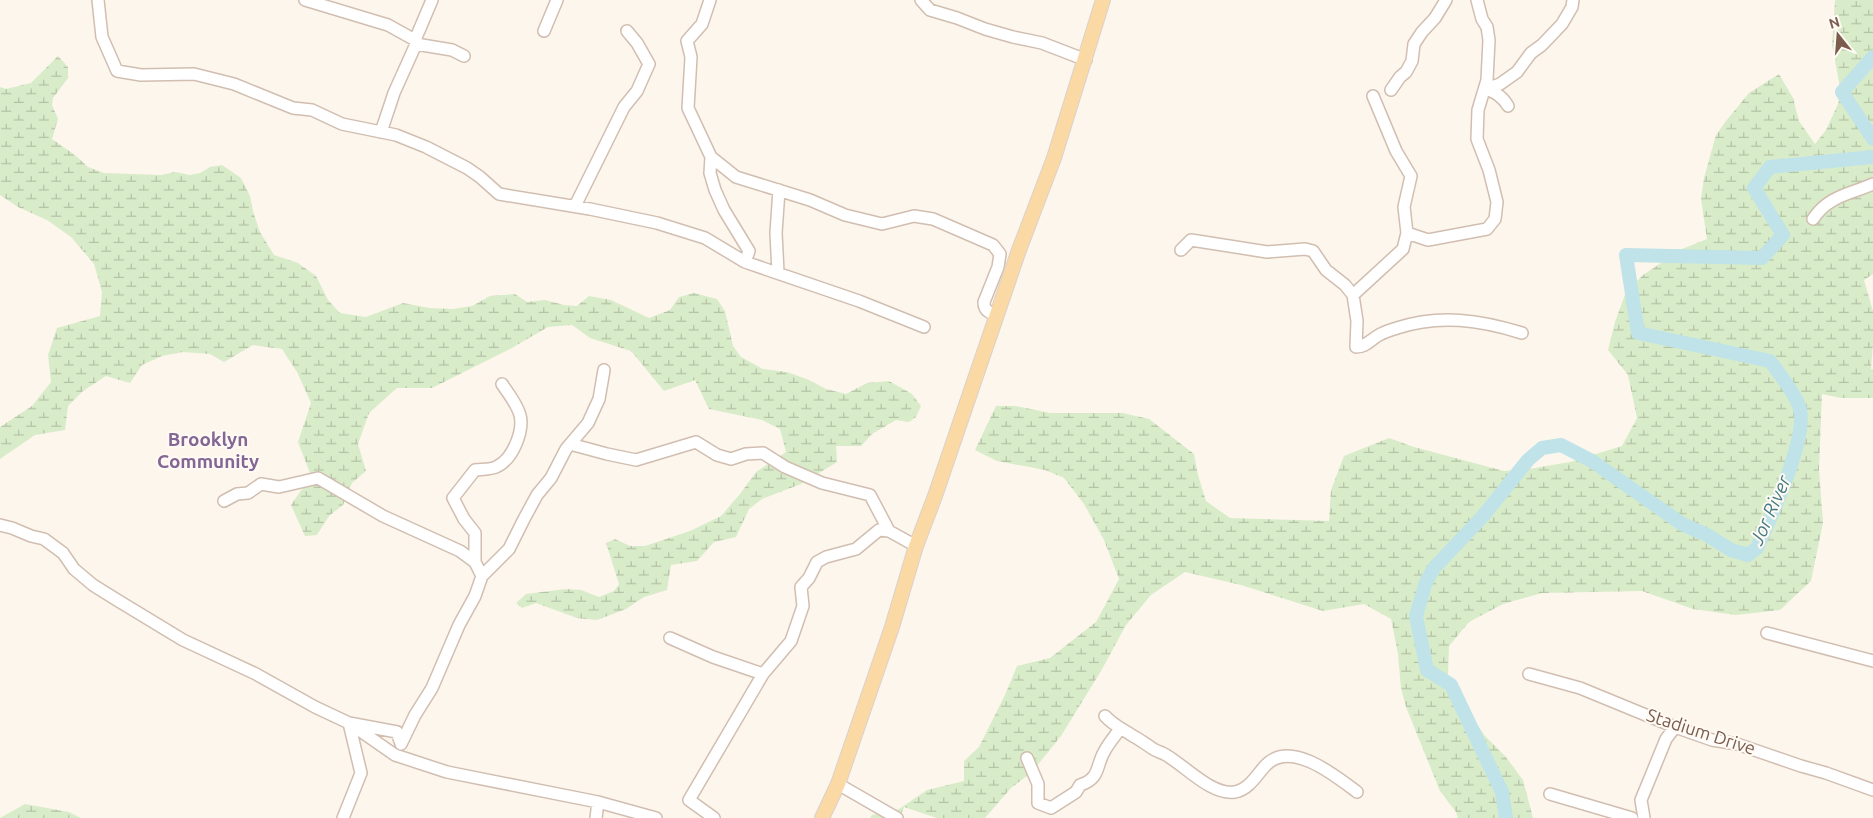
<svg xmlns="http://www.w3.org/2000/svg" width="1873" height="818" viewBox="0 0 1873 818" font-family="Ubuntu,sans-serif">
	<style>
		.wetland { fill: url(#wetland-marsh) }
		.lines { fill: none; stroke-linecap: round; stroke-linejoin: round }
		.river { stroke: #bfe3e8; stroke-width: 14 }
		.minor-casing { stroke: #d1beb0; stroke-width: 14 }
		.major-casing { stroke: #dad1cd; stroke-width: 16 }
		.minor { stroke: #fff; stroke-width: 11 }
		.major { stroke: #fbd9a5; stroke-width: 14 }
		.labels { text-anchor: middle; stroke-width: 4; stroke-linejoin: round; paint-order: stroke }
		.street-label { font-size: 18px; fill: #7a5c4d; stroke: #fffaf3 }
		.neighbourhood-label { font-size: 19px; font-weight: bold; fill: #846695; stroke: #fffaf3 }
		.water-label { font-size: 19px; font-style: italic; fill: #437c86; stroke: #fffaf3 }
	</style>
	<defs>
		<pattern id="wetland-marsh" width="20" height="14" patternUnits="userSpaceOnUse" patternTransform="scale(1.25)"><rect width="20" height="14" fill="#d8ecc9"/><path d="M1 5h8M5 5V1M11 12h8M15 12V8" fill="none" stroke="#b4c2a5"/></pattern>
	</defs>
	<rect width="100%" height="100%" fill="#fdf6ec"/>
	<path class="wetland" d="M1835 0H1873V274L1864 280 1873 311V344L1871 369H1873V398H1841L1822 394 1819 469 1823 523 1811 581 1780 610 1736 615 1693 609 1642 591 1542 593 1503 604 1469 622 1449 646 1448 674 1458 696 1485 736 1505 756 1523 780 1533 818H1458L1456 812 1440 791 1406 707 1401 688 1398 654 1391 619 1364 604 1323 611 1241 585 1185 572 1151 595 1126 625 1101 671 1061 736 1032 772 1011 788 985 818H937L904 807 900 818H870L872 815 899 809 927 790 964 781V761L979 747 1005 695 1017 666 1050 658 1096 622 1119 579 1104 540 1084 504 1064 478 1045 470 997 461 975 450 996 406H1016L1050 413H1123L1149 419 1194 454 1198 475 1206 501 1230 518 1329 521 1331 490 1344 456 1389 438 1414 447 1504 471 1529 469 1570 462 1622 446 1637 418 1628 375 1608 350 1615 322 1626 292 1643 275 1682 249 1707 239 1701 199 1704 178 1716 135 1726 121 1749 93 1779 74 1793 98 1799 121 1815 144 1826 130 1838 104 1840 87 1832 45Z
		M58 56 68 67V78L53 98 52 105 58 119 52 139 75 155 88 167 104 173 161 175 175 172 190 175 200 173 210 167 222 165 241 178 250 196 253 211 260 232 274 255 298 263 316 276 328 300 340 313 366 317 403 303 429 308 453 309 472 306 490 296 515 294 527 302 545 300 564 305 577 306 589 296 611 300 649 318 670 310 679 297 694 293 717 299 725 311 733 346 741 357 763 369 787 372 809 380 826 389 846 394 867 383 889 381 912 394 921 406 916 417 909 422 896 420 872 434 861 446H836L837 462 801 484 762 499 749 509 736 537 714 542 697 561 671 565 667 590 644 597 626 609 597 620 577 618 536 603 522 608 516 603 526 594 566 589 581 590 599 597 614 591 619 584 606 543 615 539 630 546H645L690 531 721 516 740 494 756 472 786 452 780 429 762 420 709 409 695 380 664 391 631 351 590 338 572 325 548 327 510 349 432 388H397L369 413 358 444 366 471 352 483 343 505 329 516 317 535 305 536 291 505 311 476 298 442 311 403 297 372 282 349 253 345 224 362 210 354 183 352 162 356 142 365 130 383 106 376 83 391 68 406 65 430 35 435 0 459V427L32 406 51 382 48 355 57 328 100 316 102 292 94 264 71 237 47 220 18 207 0 195V87L6 89 31 83Z
		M25 804 69 812 81 818H0Z"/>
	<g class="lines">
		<path class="river" d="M1873 57 1842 92 1873 139
			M1506 818 1502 792 1451 685 1427 670 1416 616 1426 582 1434 568 1483 516 1528 460 1542 448 1561 445 1592 461 1682 524 1707 535 1731 550 1748 555 1757 548C1770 518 1810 435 1799 406 1793 390 1780 375 1770 361L1638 333 1626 255 1762 258 1783 235 1754 188 1770 167 1873 157"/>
		<g class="minor-casing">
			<path id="minor" d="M98 0 102 37 117 71 141 75 194 74 234 84 293 108 312 110 342 124 396 135 426 147 467 168 480 177 499 194 590 209 657 223 705 238 745 262 859 301 924 327
				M305 0 388 25 415 40
				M432 0 415 40 416 44 452 50 464 56
				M710 0 702 24 687 41 691 57 688 108 711 157 710 173 715 190 724 210 749 251 745 262
				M921 0 930 10 957 18 985 29 1013 37 1042 43 1086 60
				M544 31 557 0
				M1486 89 1500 84 1517 72 1531 53 1542 45 1562 24 1572 7 1573 0
				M1486 89C1496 93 1502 96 1508 106
				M1391 90 1400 77 1406 72 1412 61 1414 44 1422 32 1435 18 1446 0
				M1373 96 1396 151 1411 176 1404 207 1407 233 1403 249 1353 295 1357 321 1356 347C1366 347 1370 340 1379 335 1384 332 1391 330 1397 328 1440 314 1480 320 1522 333
				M381 132 394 93 416 44
				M711 157 736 177 810 200 845 215 882 224 914 216 933 219 993 245 1000 254 998 267 984 302C984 311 989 312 996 316
				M575 206 624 107 637 91 649 64 637 43 627 31
				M1813 219C1828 196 1850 194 1873 184
				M1407 233 1428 240 1487 229 1495 219 1497 202 1489 170 1477 139 1478 110 1487 80 1489 40 1487 27 1482 19 1477 0
				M1181 250 1191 240 1267 252 1305 249 1313 251 1326 270 1345 285 1353 295
				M778 272 776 233 779 190
				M570 444 607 454 636 460 696 442 717 455 731 459 746 454 763 453 785 467 822 483 870 495 889 531 916 546
				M224 501 237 494 248 493 261 484 279 487 318 478 383 516 460 551 475 562 482 576 475 596 459 625 432 688 415 715 401 744 397 732 349 723 361 773 343 818
				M0 525 12 528 31 536 44 539 63 553 74 569 93 585 117 600 183 640 256 674 315 707 349 723 395 755 447 772 598 802 656 818
				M475 562V533L464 519 453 498 475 470C482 469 492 470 498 466 513 458 524 431 520 415 517 404 508 393 502 384
				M482 576 509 549 524 519 537 495 551 478 566 449 588 423 599 399 604 370
				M1767 633 1873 661
				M670 638 713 657 763 674
				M1529 674 1580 688 1675 727 1712 740 1737 744 1801 766 1826 773 1873 790
				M1105 716C1114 726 1123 729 1133 736 1141 740 1148 746 1155 750 1159 752 1163 753 1166 755 1184 765 1212 796 1235 792 1250 789 1257 774 1266 765 1291 739 1337 777 1357 792
				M1027 758 1038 784V803L1051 808 1076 792 1080 785C1100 779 1096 766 1104 752 1108 744 1115 736 1120 729
				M838 784 897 818
				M1550 794 1632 818
				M596 818 598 802
				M714 818 689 800 763 674 791 641 803 606 801 587 809 578 817 562 826 557 856 549 879 530 889 531
				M1644 818 1641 800 1666 739 1675 727"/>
		</g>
		<g class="major-casing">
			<path id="major" d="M822 818 838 784 892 627 916 546 935 496 1019 250 1054 158 1103 0"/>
		</g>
		<use href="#minor" class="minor"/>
		<use href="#major" class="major"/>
	</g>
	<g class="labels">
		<g class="street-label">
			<text transform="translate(1701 732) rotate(18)" y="6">Stadium Drive</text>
		</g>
		<g class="neighbourhood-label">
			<text x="208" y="446">Brooklyn<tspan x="208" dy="22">Community</tspan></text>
		</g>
		<g class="water-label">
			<text transform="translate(1770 510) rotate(-66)" y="7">Jor River</text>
		</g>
	</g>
	<g transform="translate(1838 35) rotate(343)" stroke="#fffaf3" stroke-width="4" paint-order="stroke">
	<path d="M0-4L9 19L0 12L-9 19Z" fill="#7a5c4d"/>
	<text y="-8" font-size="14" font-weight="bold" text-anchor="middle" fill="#7a5c4d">N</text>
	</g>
</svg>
